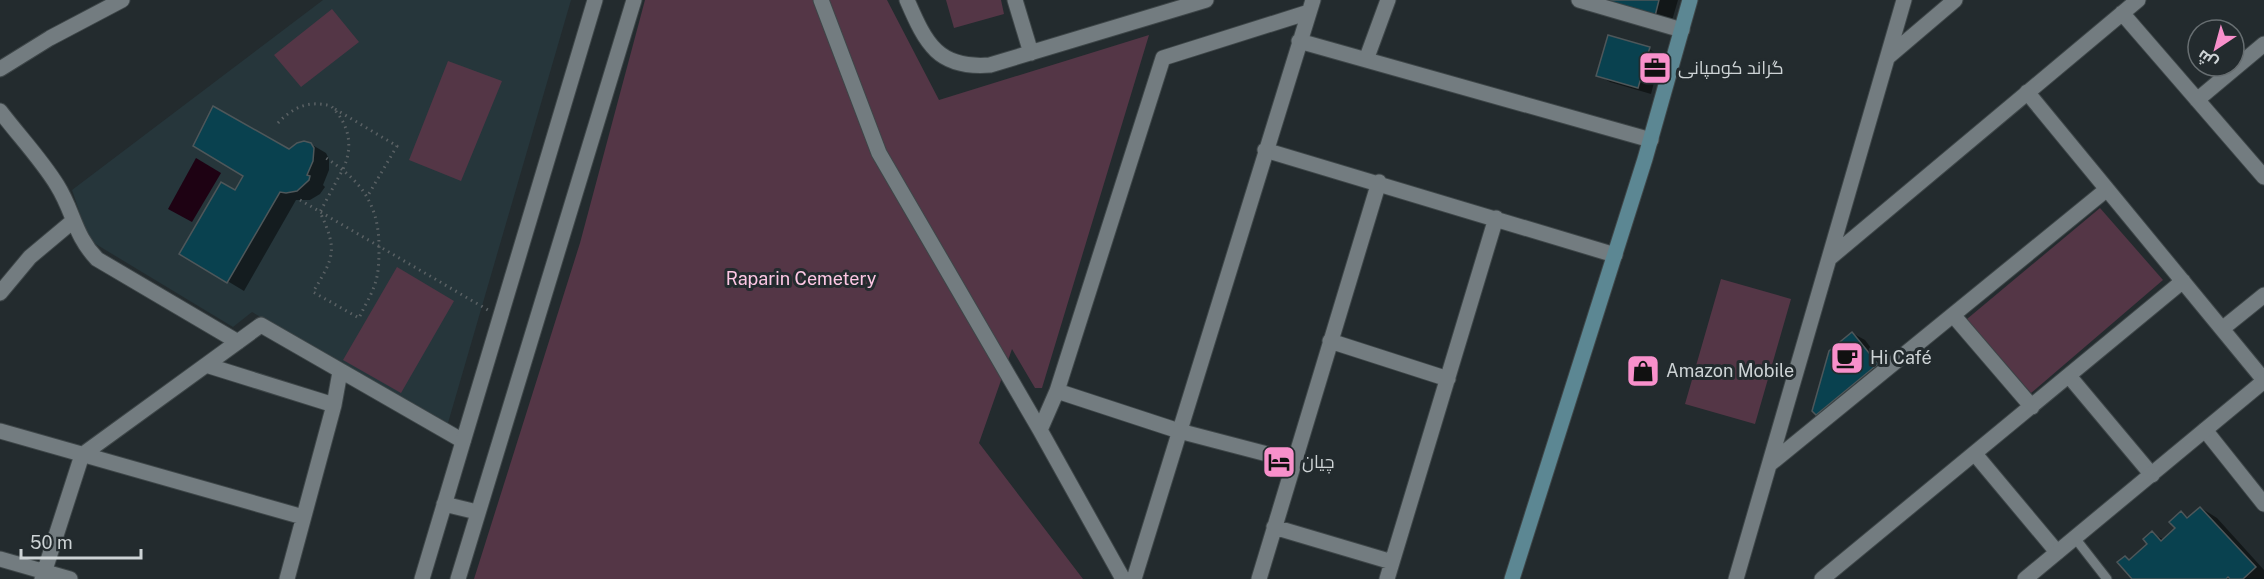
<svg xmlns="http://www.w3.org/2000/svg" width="2264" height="579" viewBox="0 0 2264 579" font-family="'Public Sans',Cairo,sans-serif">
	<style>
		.built { fill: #26363b }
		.green { fill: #543646 }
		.water { fill: #1e0213 }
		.shadow { fill: #0007 }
		.building { fill: #09414f; stroke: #4e575a; stroke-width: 1.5 }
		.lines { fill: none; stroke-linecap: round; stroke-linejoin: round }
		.service-casing { stroke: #3e4648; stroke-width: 11 }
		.minor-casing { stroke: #3e4648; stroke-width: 17 }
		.tertiary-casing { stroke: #3e4648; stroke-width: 17 }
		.secondary-casing { stroke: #3e4648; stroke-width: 17 }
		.path { stroke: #5a6164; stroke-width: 3; stroke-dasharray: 1.5 4.5; stroke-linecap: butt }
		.service { stroke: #737c80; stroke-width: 9 }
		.minor { stroke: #737c80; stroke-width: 15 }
		.tertiary { stroke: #737c80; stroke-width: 15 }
		.secondary { stroke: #5c8793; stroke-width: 15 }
		.labels { text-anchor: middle; stroke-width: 6; stroke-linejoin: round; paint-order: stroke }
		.poi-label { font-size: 18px; fill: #cdd3d5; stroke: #232b2e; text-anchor: start }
		.park-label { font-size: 18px; fill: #fdc7e4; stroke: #232b2e }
	</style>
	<rect width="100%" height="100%" fill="#232b2e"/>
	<path class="built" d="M323 0H571L448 423 252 312 233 327 89 240 72 190Z"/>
	<path class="green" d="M645 0H887L939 100 1149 35 1042 388H1035L1012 349 979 443 1083 579H474L580 243Z
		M946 0H1001L1004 14 954 28Z
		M332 9 359 42 301 87 274 55Z
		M448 61 502 81 461 181 409 160Z
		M2100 208 2163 280 2031 393 1967 319Z
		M397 267 454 301 401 393 343 360Z
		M1721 279 1791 299 1755 424 1685 404Z"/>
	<path class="water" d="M196 158 221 173 192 222 168 209Z"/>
	<path class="shadow" d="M1596 0H1678L1671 24Z
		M1649 49 1661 56 1651 94 1610 82 1598 75Z
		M309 143 326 153 329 159V170L323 185 325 187 320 194 310 200H296L244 291 181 253 236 192 289 151Z
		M1852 333 1865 340 1889 372 1829 421 1817 413Z
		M2201 508 2217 518 2264 570V579H2134L2125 557 2130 560 2149 544 2152 533 2164 540 2177 528 2181 513 2190 518Z"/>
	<path class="building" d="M1597 0H1659L1655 16Z
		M1608 35 1650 47 1638 88 1596 76Z
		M213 106 289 149 297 143 304 141 311 143 314 148 313 161 307 175 310 176 309 180 297 191 286 193 280 192 227 283 179 254 221 182 235 190 243 176 193 146Z
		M1852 332 1878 364 1816 415 1812 411 1829 351Z
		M2200 507 2256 567 2243 579H2230L2228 577 2226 579H2132L2117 562 2125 556 2129 560 2147 544 2143 539 2152 531 2161 541 2175 528 2169 522 2181 511 2187 518Z"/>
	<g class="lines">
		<g class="service-casing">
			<path id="service" d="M2075 538 2107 579"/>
		</g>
		<g class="minor-casing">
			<path id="minor" d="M821 0 879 153 1040 430 1123 579
				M907 0C926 44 938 69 990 65L1206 0
				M1015 0 1031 53
				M1579 0 1682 30
				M2122 13 2264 177
				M1299 41 1651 140
				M1888 57 1955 0
				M1366 60 1388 0
				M0 69 50 38 122 0
				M2027 92 2264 380
				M2197 100 2264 44
				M0 111C19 136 41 159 57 185 74 212 74 235 97 259L238 342
				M1265 150 1615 255
				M1831 257 2138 0
				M0 293 30 257 73 221
				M1953 315 2032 407
				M2222 329 2264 295
				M1330 341 1448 379
				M206 365 334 405
				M2069 376 2152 475
				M1057 391 1179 431 1294 461
				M1040 430 1057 391 1163 58 1309 12
				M2205 430 2264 504
				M0 431 303 517
				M1975 454 2057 552
				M1770 464 2106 190
				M1274 527 1392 562
				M0 559 70 579
				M42 579 82 455 261 325 463 441
				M287 579 334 405 340 372
				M1134 579 1313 0
				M1259 579 1379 182
				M1387 579 1496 218
				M1736 579 1904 0
				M1822 579 2183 281"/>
		</g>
		<g class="tertiary-casing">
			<path id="tertiary" d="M444 504 477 512
				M422 579 595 0
				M458 579 634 0
				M2025 579 2264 381"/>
		</g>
		<g class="secondary-casing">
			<path id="secondary" d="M1512 579 1645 159 1690 0"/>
		</g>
		<path class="path" d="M335 109 397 146 367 197
			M278 123C293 107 309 100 331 106 349 124 354 146 343 169L320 212C338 251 334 257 313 292L359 318C364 307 371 296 375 284 379 272 379 259 379 247 379 202 359 179 323 156
			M300 200 488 310"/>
		<use href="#service" class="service"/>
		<use href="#minor" class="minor"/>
		<use href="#tertiary" class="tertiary"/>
		<use href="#secondary" class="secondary"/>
	</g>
	<defs>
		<g id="office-square" transform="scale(1.725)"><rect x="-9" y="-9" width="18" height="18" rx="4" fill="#f890cb" stroke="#232b2e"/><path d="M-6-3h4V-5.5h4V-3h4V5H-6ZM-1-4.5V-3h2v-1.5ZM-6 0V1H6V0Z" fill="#111"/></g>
		<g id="cafe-square" transform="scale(1.725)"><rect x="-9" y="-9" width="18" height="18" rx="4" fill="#f890cb" stroke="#232b2e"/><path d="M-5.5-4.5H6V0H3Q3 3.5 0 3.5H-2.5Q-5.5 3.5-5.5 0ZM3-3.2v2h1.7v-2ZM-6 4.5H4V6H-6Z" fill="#111"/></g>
		<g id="shop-square" transform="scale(1.725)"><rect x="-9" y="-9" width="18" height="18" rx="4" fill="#f890cb" stroke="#232b2e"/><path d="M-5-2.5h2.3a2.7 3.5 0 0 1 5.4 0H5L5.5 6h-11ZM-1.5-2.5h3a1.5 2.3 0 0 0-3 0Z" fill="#111"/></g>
		<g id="hotel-square" transform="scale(1.725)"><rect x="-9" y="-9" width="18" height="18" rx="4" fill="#f890cb" stroke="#232b2e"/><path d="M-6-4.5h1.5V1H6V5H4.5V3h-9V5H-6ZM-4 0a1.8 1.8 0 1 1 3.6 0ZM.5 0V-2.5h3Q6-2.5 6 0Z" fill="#111"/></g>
	</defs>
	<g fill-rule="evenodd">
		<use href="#office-square" x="1655" y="68"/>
		<use href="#cafe-square" x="1847" y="358"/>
		<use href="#shop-square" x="1643" y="371"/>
		<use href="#hotel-square" x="1279" y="462"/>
	</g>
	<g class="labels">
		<g class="poi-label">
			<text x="1678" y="74">گراند كومپانى</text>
			<text x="1870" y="364">Hi Café</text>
			<text x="1666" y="377">Amazon Mobile</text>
			<text x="1302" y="468">چيان</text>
		</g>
		<g class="park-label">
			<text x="801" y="285">Raparin Cemetery</text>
		</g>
	</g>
	<g transform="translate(2216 48) rotate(216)"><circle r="28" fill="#232b2e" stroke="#676e71" stroke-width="1.5"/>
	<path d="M0-4.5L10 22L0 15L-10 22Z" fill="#f890cb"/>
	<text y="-9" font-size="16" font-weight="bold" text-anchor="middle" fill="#cdd3d5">ش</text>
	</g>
	<path d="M21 549v9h120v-9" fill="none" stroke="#cdd3d5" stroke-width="3"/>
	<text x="30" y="549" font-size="18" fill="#cdd3d5" stroke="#232b2e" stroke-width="4.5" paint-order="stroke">50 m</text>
</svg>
